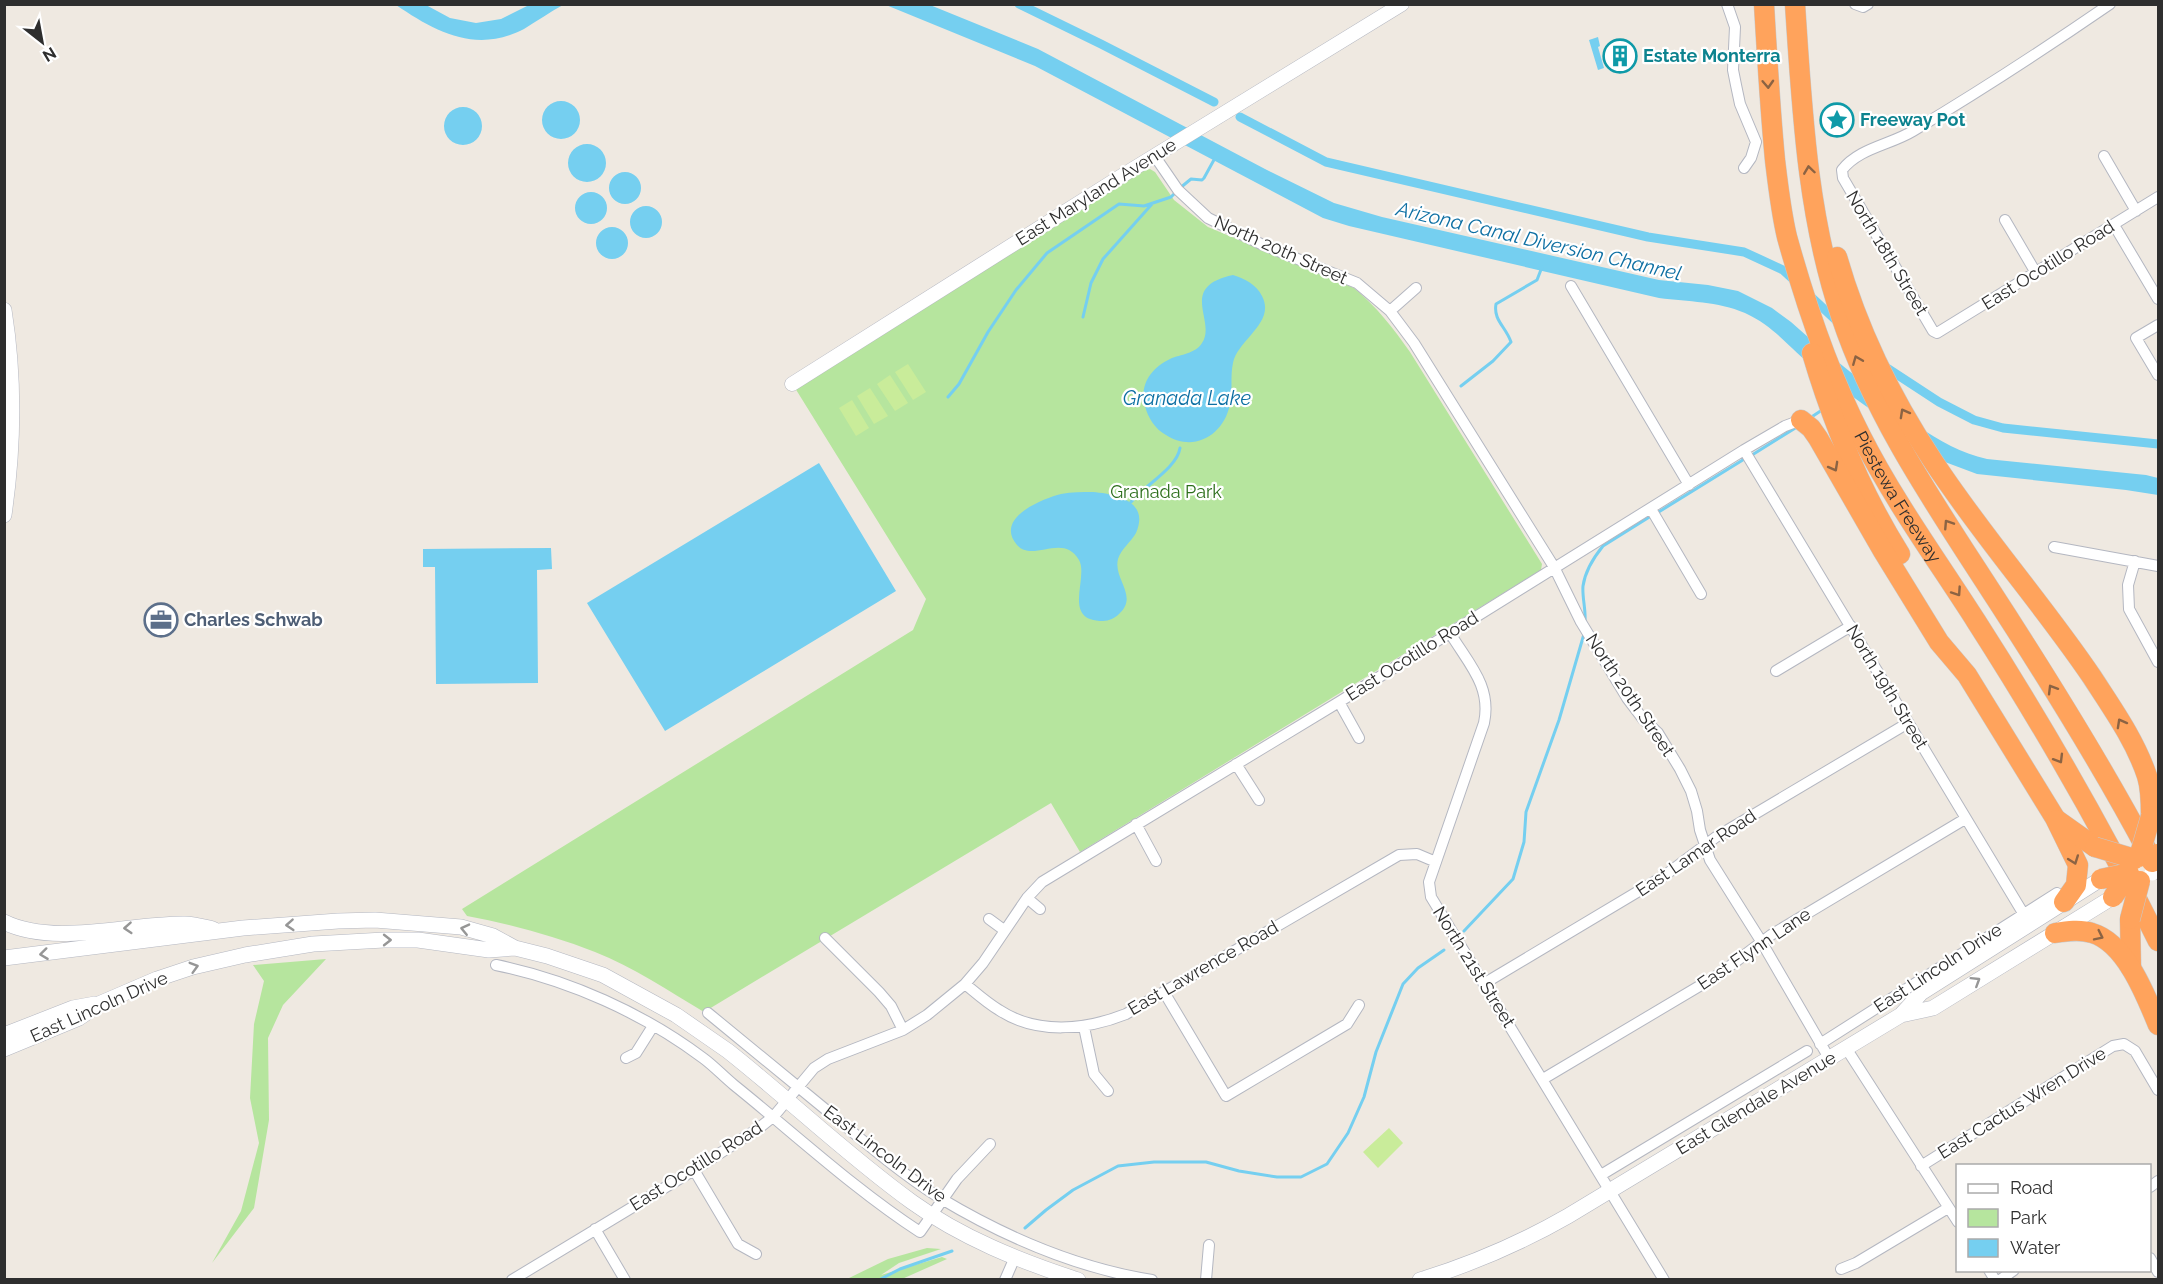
<svg xmlns="http://www.w3.org/2000/svg" width="2163" height="1284" viewBox="0 0 2163 1284" font-family="Raleway,sans-serif">
	<style>
		.green { fill: #b6e59e }
		.pitch { fill: #c9ec9a }
		.water { fill: #75cff0 }
		.lines { fill: none; stroke-linecap: round; stroke-linejoin: round }
		.stream { stroke: #75cff0; stroke-width: 3 }
		.canal { stroke: #75cff0; stroke-width: 9 }
		.minor-casing { stroke: #b4b7c1; stroke-width: 12 }
		.tertiary-casing { stroke: #b4b7c1; stroke-width: 15 }
		.secondary-casing { stroke: #b4b7c1; stroke-width: 16 }
		.motorway-casing { stroke: #c9c9c9; stroke-width: 21 }
		.minor { stroke: #fff; stroke-width: 10 }
		.tertiary { stroke: #fff; stroke-width: 14 }
		.secondary { stroke: #fff; stroke-width: 15 }
		.motorway { stroke: #ffa35c; stroke-width: 20 }
		.secondary-bridge-casing { stroke: #b4b7c1; stroke-width: 16; stroke-linecap: butt }
		.motorway-bridge-casing { stroke: #c9c9c9; stroke-width: 21; stroke-linecap: butt }
		.secondary-bridge { stroke: #fff; stroke-width: 15 }
		.motorway-bridge { stroke: #ffa35c; stroke-width: 20 }
		.oneway { stroke: #8c6343 }
		.oneway2 { stroke: #969696 }
		.labels { text-anchor: middle; stroke-width: 4.5; stroke-linejoin: round; paint-order: stroke }
		.culture-label { font-size: 18px; font-weight: bold; fill: #0d838f; stroke: #fff; text-anchor: start }
		.street-label { font-size: 18px; fill: #2e2e2e; stroke: #fff }
		.park-label { font-size: 18px; fill: #2c6e1b; stroke: #fff }
		.service-label { font-size: 18px; font-weight: bold; fill: #4e5e75; stroke: #fff; text-anchor: start }
		.water-label { font-size: 20px; font-style: italic; fill: #0d6fa3; stroke: #fff }
	</style>
	<rect width="100%" height="100%" fill="#efe9e1"/>
	<path class="green" d="M1150 169 1155 172 1174 200 1208 227 1354 288C1377 307 1393 328 1410 352L1542 564 1541 570 1080 852 1051 803 704 1012C669 991 633 967 595 952 554 936 510 924 467 916L462 909 913 630 926 599 795 388 1144 170Z
		M326 959 283 1005 268 1038 269 1120 254 1208 212 1263 241 1211 259 1143 250 1098 254 1024 264 981 253 965Z
		M927 1248 941 1249 899 1263 881 1275 942 1257 947 1259 902 1279H847L888 1259Z"/>
	<path class="pitch" d="M908 364 926 392 913 400 895 372Z
		M890 375 908 403 895 411 877 384Z
		M870 388 888 416 874 424 857 396Z
		M852 400 869 428 856 436 839 408Z
		M1389 1128 1403 1143 1378 1168 1363 1152Z"/>
	<path class="water" d="M396 5H426L450 18 476 23 501 19 529 5H563C550 12 537 21 524 29 476 54 436 32 396 5Z
		M886 5H930L1038 49 1265 169 1334 203 1382 217 1659 280 1708 285 1738 291 1772 308 1791 322C1813 342 1836 360 1859 379 1898 411 1936 447 1987 459L2146 475 2158 478V495L2126 490 1977 474 1945 462C1900 429 1853 399 1810 364 1786 345 1775 327 1745 313 1717 301 1689 302 1659 298L1349 226 1323 218 1035 66Z
		M1598 37 1600 46 1598 47 1604 68 1598 70 1589 40Z
		M542 120a19 19 0 1 1 38 0a19 19 0 1 1-38 0Z
		M444 126a19 19 0 1 1 38 0a19 19 0 1 1-38 0Z
		M568 163a19 19 0 1 1 38 0a19 19 0 1 1-38 0Z
		M609 188a16 16 0 1 1 32 0a16 16 0 1 1-32 0Z
		M575 208a16 16 0 1 1 32 0a16 16 0 1 1-32 0Z
		M630 222a16 16 0 1 1 32 0a16 16 0 1 1-32 0Z
		M596 243a16 16 0 1 1 32 0a16 16 0 1 1-32 0Z
		M1233 275C1245 279 1256 284 1262 296 1276 323 1238 339 1233 363 1230 376 1233 390 1230 404 1224 435 1194 453 1166 435 1155 429 1148 418 1145 406 1139 385 1151 368 1170 359 1181 354 1195 354 1202 343 1217 321 1177 287 1233 275Z
		M819 463 896 591 665 731 587 603Z
		M1093 492C1116 494 1150 501 1136 533 1131 542 1121 549 1118 559 1113 579 1139 596 1119 614 1115 618 1109 621 1103 621 1061 621 1089 578 1079 560 1063 532 1033 563 1017 545 994 518 1042 499 1061 494 1072 492 1082 492 1093 492Z
		M551 548 552 569 537 570 538 683 436 684 435 567H423V549Z"/>
	<g class="lines">
		<path class="stream" d="M1180 188 1191 179 1202 180 1204 178 1215 158
			M1083 317 1091 283 1103 259 1152 204
			M1461 386 1493 361 1511 342C1506 327 1493 320 1496 304L1537 280 1542 267
			M948 397 959 384 988 332 1016 290 1047 253 1119 204 1144 206 1171 197 1176 192
			M1810 418 1822 410
			M1752 455 1797 427
			M1131 502C1145 485 1177 468 1180 448
			M1657 513 1746 458
			M1585 621C1586 610 1582 597 1583 586 1585 572 1594 557 1603 546L1651 516
			M1464 931 1513 879 1524 842 1526 812 1559 720 1584 634
			M1025 1228 1046 1210 1073 1190 1118 1166 1154 1162H1206L1239 1171 1277 1177H1301L1327 1164 1348 1133 1364 1097 1376 1052 1403 984 1418 968 1444 950
			M879 1280 900 1269 952 1251"/>
		<path class="canal" d="M1019 4 1101 44 1214 102
			M1240 117 1326 162 1648 237 1744 252 1783 270 1796 282
			M1808 294 1840 324
			M1884 366 1939 402 1974 420 2003 428 2158 444"/>
		<g class="minor-casing">
			<path id="minor" d="M1727 4 1735 27 1733 70 1736 85 1740 104 1756 142 1751 158 1744 168
				M1855 4 1863 7 1868 4
				M2110 4C2046 48 1980 91 1913 131 1890 145 1859 148 1842 170L1843 178 1933 331 1937 333 2158 197
				M1154 155 1178 190 1208 218 1263 245 1357 283 1390 311 1414 343 1554 567 1581 622 1627 698 1643 719 1658 733 1680 769 1691 791 1697 811 1700 830 1710 860 1761 941 1829 1058
				M2104 156 2136 211
				M2005 220 2036 273
				M2114 225 2158 299
				M1571 286 1689 485
				M1390 311 1416 288
				M2158 325 2136 338 2158 375
				M1744 450 2029 923
				M1651 509 1701 594
				M2054 547 2158 566
				M2135 561 2128 585 2129 609 2158 662
				M1450 633C1468 663 1492 686 1484 723L1429 882 1431 897 1664 1280
				M1776 671 1851 626
				M1339 702 1359 738
				M1236 764 1259 800
				M1136 824 1156 861
				M1027 898 1040 909
				M989 919 1004 930
				M825 938 879 992 891 1006 903 1030
				M496 965C569 980 643 1013 703 1058 714 1066 723 1076 734 1085 795 1134 854 1189 920 1232L957 1179 990 1144
				M1485 983 1664 876 1716 837 1908 723
				M965 984C976 993 987 1003 999 1010 1037 1035 1086 1030 1126 1014L1399 855 1417 854 1436 862
				M1164 992 1226 1096 1347 1024 1359 1005
				M708 1013C747 1045 786 1077 825 1109 862 1140 899 1172 940 1198 1005 1237 1078 1268 1152 1280
				M1084 1027 1094 1074 1108 1091
				M1820 1044 2057 893
				M1846 1048 1958 1222
				M626 1058 636 1053 653 1026
				M1543 1079 1718 975 1771 935 1965 819
				M1921 1166 2113 1046 2124 1044 2135 1051 2158 1090
				M694 1170 738 1244 756 1254
				M1601 1175 1807 1051
				M2150 1187 2158 1181
				M595 1229 625 1280
				M2150 1258 2158 1272
				M1841 1269 1856 1263 1948 1208
				M1989 1270 1995 1280
				M512 1280 694 1170 759 1128 774 1116 814 1068 828 1059 903 1030 927 1015 965 984 983 963 1027 898 1042 882 1339 702 1744 450 1785 426 1801 420
				M1005 1280 1015 1257
				M1206 1280 1209 1245
				M2000 1280 2014 1270"/>
		</g>
		<g class="tertiary-casing">
			<path id="tertiary" d="M792 384 1120 177 1402 4"/>
		</g>
		<g class="secondary-casing">
			<path id="secondary" d="M4 310C15 379 14 446 4 515
				M4 922C54 947 131 923 185 924 194 924 204 927 213 929
				M4 958 243 928 338 921 375 920 461 927 493 936 515 948 547 956 603 975 676 1015 728 1051C790 1100 848 1156 912 1202 962 1238 1020 1261 1078 1280
				M1901 1015 1933 1008 2113 897
				M4 1035 73 1008 95 1004
				M4 1049 79 1018 101 1003 157 979 193 967 245 955 313 944 384 940H418L489 950 515 948
				M1420 1280C1472 1264 1521 1243 1568 1216L1901 1015 1921 993 2101 879"/>
		</g>
		<g class="motorway-casing">
			<g id="motorway">
				<path id="s1" d="M1764 4C1767 56 1770 108 1775 160 1778 185 1781 212 1787 237 1805 302 1830 376 1861 436 1894 501 1937 560 1976 621 2042 724 2104 831 2158 941"/>
				<path d="M1795 4C1802 109 1807 216 1841 316 1874 415 1932 500 1989 588 2045 674 2101 763 2149 854"/>
				<path d="M1837 257C1858 330 1891 398 1933 461 1982 536 2042 603 2092 677 2112 708 2135 740 2147 776 2151 789 2151 803 2151 816"/>
				<path d="M1812 353C1833 424 1861 492 1900 554"/>
				<path d="M1801 420 1811 428 1818 438 1883 551 1939 642 1967 675 2055 818 2078 865 2076 885 2064 902"/>
				<path d="M2057 820 2095 847"/>
				<path d="M2130 919 2131 968"/>
				<path d="M2055 933C2067 931 2080 929 2092 933 2126 943 2146 996 2158 1025"/>
			</g>
		</g>
		<use href="#minor" class="minor"/>
		<use href="#tertiary" class="tertiary"/>
		<use href="#secondary" class="secondary"/>
		<use href="#motorway" class="motorway"/>
		<g class="secondary-bridge-casing">
			<path id="secondary-bridge" d="M2152 873 2158 869"/>
		</g>
		<g class="motorway-bridge-casing">
			<path id="motorway-bridge" d="M2095 847 2135 859
				M2139 857 2151 816
				M2152 862 2158 854
				M2101 879 2129 873
				M2113 897 2129 873
				M2130 919 2140 881"/>
		</g>
		<use href="#secondary-bridge" class="secondary-bridge"/>
		<use href="#motorway-bridge" class="motorway-bridge"/>
	</g>
	<defs><path id="oneway-chevron" d="M-2-3.5L2.5 0L-2 3.5" fill="none" stroke-width="1.6" stroke-linecap="round" stroke-linejoin="round" transform="scale(1.5)"/></defs>
	<g class="oneway">
		<use href="#oneway-chevron" transform="translate(1768 84) rotate(87)"/>
		<use href="#oneway-chevron" transform="translate(1809 170) rotate(-98)"/>
		<use href="#oneway-chevron" transform="translate(1857 360) rotate(-112)"/>
		<use href="#oneway-chevron" transform="translate(1904 413) rotate(-119)"/>
		<use href="#oneway-chevron" transform="translate(1834 467) rotate(61)"/>
		<use href="#oneway-chevron" transform="translate(1948 524) rotate(-123)"/>
		<use href="#oneway-chevron" transform="translate(1957 592) rotate(56)"/>
		<use href="#oneway-chevron" transform="translate(2052 689) rotate(-121)"/>
		<use href="#oneway-chevron" transform="translate(2121 723) rotate(-119)"/>
		<use href="#oneway-chevron" transform="translate(2059 759) rotate(59)"/>
		<use href="#oneway-chevron" transform="translate(2074 860) rotate(70)"/>
		<use href="#oneway-chevron" transform="translate(2099 936) rotate(26)"/>
	</g>
	<g class="oneway2">
		<use href="#oneway-chevron" transform="translate(290 925) rotate(176)"/>
		<use href="#oneway-chevron" transform="translate(128 928) rotate(176)"/>
		<use href="#oneway-chevron" transform="translate(465 929) rotate(-167)"/>
		<use href="#oneway-chevron" transform="translate(387 940)"/>
		<use href="#oneway-chevron" transform="translate(44 954) rotate(173)"/>
		<use href="#oneway-chevron" transform="translate(194 967) rotate(-16)"/>
		<use href="#oneway-chevron" transform="translate(1976 981) rotate(-32)"/>
	</g>
	<defs>
		<g id="building-ring" transform="scale(1.725)"><circle r="9.5" fill="#fff" stroke="#0f9aa8" stroke-width="1.5"/><path d="M-4-6H4V6H1V3H-1V6H-4ZM-2.5-4.3h1.7v1.8h-1.7ZM.8-4.3h1.7v1.8H.8ZM-2.5-1h1.7V.8h-1.7ZM.8-1h1.7V.8H.8Z" fill="#0f9aa8"/></g>
		<g id="sight-ring" transform="scale(1.725)"><circle r="9.5" fill="#fff" stroke="#0f9aa8" stroke-width="1.5"/><path d="M0-6L1.8-2.2L6-1.7L2.9 1.2L3.7 5.4L0 3.3L-3.7 5.4L-2.9 1.2L-6-1.7L-1.8-2.2Z" fill="#0f9aa8"/></g>
		<g id="office-ring" transform="scale(1.725)"><circle r="9.5" fill="#fff" stroke="#5c6f8a" stroke-width="1.5"/><path d="M-6-3h4V-5.5h4V-3h4V5H-6ZM-1-4.5V-3h2v-1.5ZM-6 0V1H6V0Z" fill="#5c6f8a"/></g>
	</defs>
	<g fill-rule="evenodd">
		<use href="#building-ring" x="1620" y="56"/>
		<use href="#sight-ring" x="1837" y="120"/>
		<use href="#office-ring" x="161" y="620"/>
	</g>
	<g class="labels">
		<g class="culture-label">
			<text x="1643" y="62">Estate Monterra</text>
			<text x="1860" y="126">Freeway Pot</text>
		</g>
		<g class="street-label">
			<text transform="translate(1096 192) rotate(-32)" y="6">East Maryland Avenue</text>
			<text transform="translate(1281 250) rotate(24)" y="6">North 20th Street</text>
			<text transform="translate(1887 253) rotate(59)" y="6">North 18th Street</text>
			<text transform="translate(2048 265) rotate(-32)" y="6">East Ocotillo Road</text>
			<text dy="6" stroke="none"><textPath href="#s1" startOffset="518">Piestewa Freeway</textPath></text>
			<text transform="translate(1412 656) rotate(-32)" y="6">East Ocotillo Road</text>
			<text transform="translate(1887 687) rotate(59)" y="6">North 19th Street</text>
			<text transform="translate(1630 695) rotate(56)" y="6">North 20th Street</text>
			<text transform="translate(1696 853) rotate(-34)" y="6">East Lamar Road</text>
			<text transform="translate(1754 949) rotate(-34)" y="6">East Flynn Lane</text>
			<text transform="translate(1474 967) rotate(58)" y="6">North 21st Street</text>
			<text transform="translate(1203 968) rotate(-30)" y="6">East Lawrence Road</text>
			<text transform="translate(1938 968) rotate(-33)" y="6">East Lincoln Drive</text>
			<text transform="translate(99 1007) rotate(-24)" y="6">East Lincoln Drive</text>
			<text transform="translate(1756 1103) rotate(-31)" y="6">East Glendale Avenue</text>
			<text transform="translate(2022 1103) rotate(-32)" y="6">East Cactus Wren Drive</text>
			<text transform="translate(885 1154) rotate(37)" y="6">East Lincoln Drive</text>
			<text transform="translate(696 1166) rotate(-32)" y="6">East Ocotillo Road</text>
		</g>
		<g class="park-label">
			<text x="1166" y="498">Granada Park</text>
		</g>
		<g class="service-label">
			<text x="184" y="626">Charles Schwab</text>
		</g>
		<g class="water-label">
			<text transform="translate(1539 241) rotate(13)" y="7">Arizona Canal Diversion Channel</text>
			<text x="1187" y="405">Granada Lake</text>
		</g>
	</g>
	<rect width="2163" height="1284" fill="none" stroke="#2e2e2e" stroke-width="12"/>
	<rect x="1956" y="1164" width="195" height="108" fill="#ffffff" stroke="#ababab" stroke-width="1.5"/>
	<rect x="1968" y="1184" width="30" height="9" fill="#ffffff" stroke="#ababab" stroke-width="1.5"/>
	<text x="2010" y="1194" font-size="18" fill="#2e2e2e">Road</text>
	<rect x="1968" y="1209" width="30" height="18" fill="#b6e59e" stroke="#ababab" stroke-width="1.5"/>
	<text x="2010" y="1224" font-size="18" fill="#2e2e2e">Park</text>
	<rect x="1968" y="1239" width="30" height="18" fill="#75cff0" stroke="#ababab" stroke-width="1.5"/>
	<text x="2010" y="1254" font-size="18" fill="#2e2e2e">Water</text>
	<g transform="translate(42 42) rotate(149)" stroke="#ffffff" stroke-width="4.5" paint-order="stroke">
	<path d="M0-4.5L10 22L0 15L-10 22Z" fill="#2e2e2e"/>
	<text y="-9" font-size="16" font-weight="bold" text-anchor="middle" fill="#2e2e2e">N</text>
	</g>
</svg>
